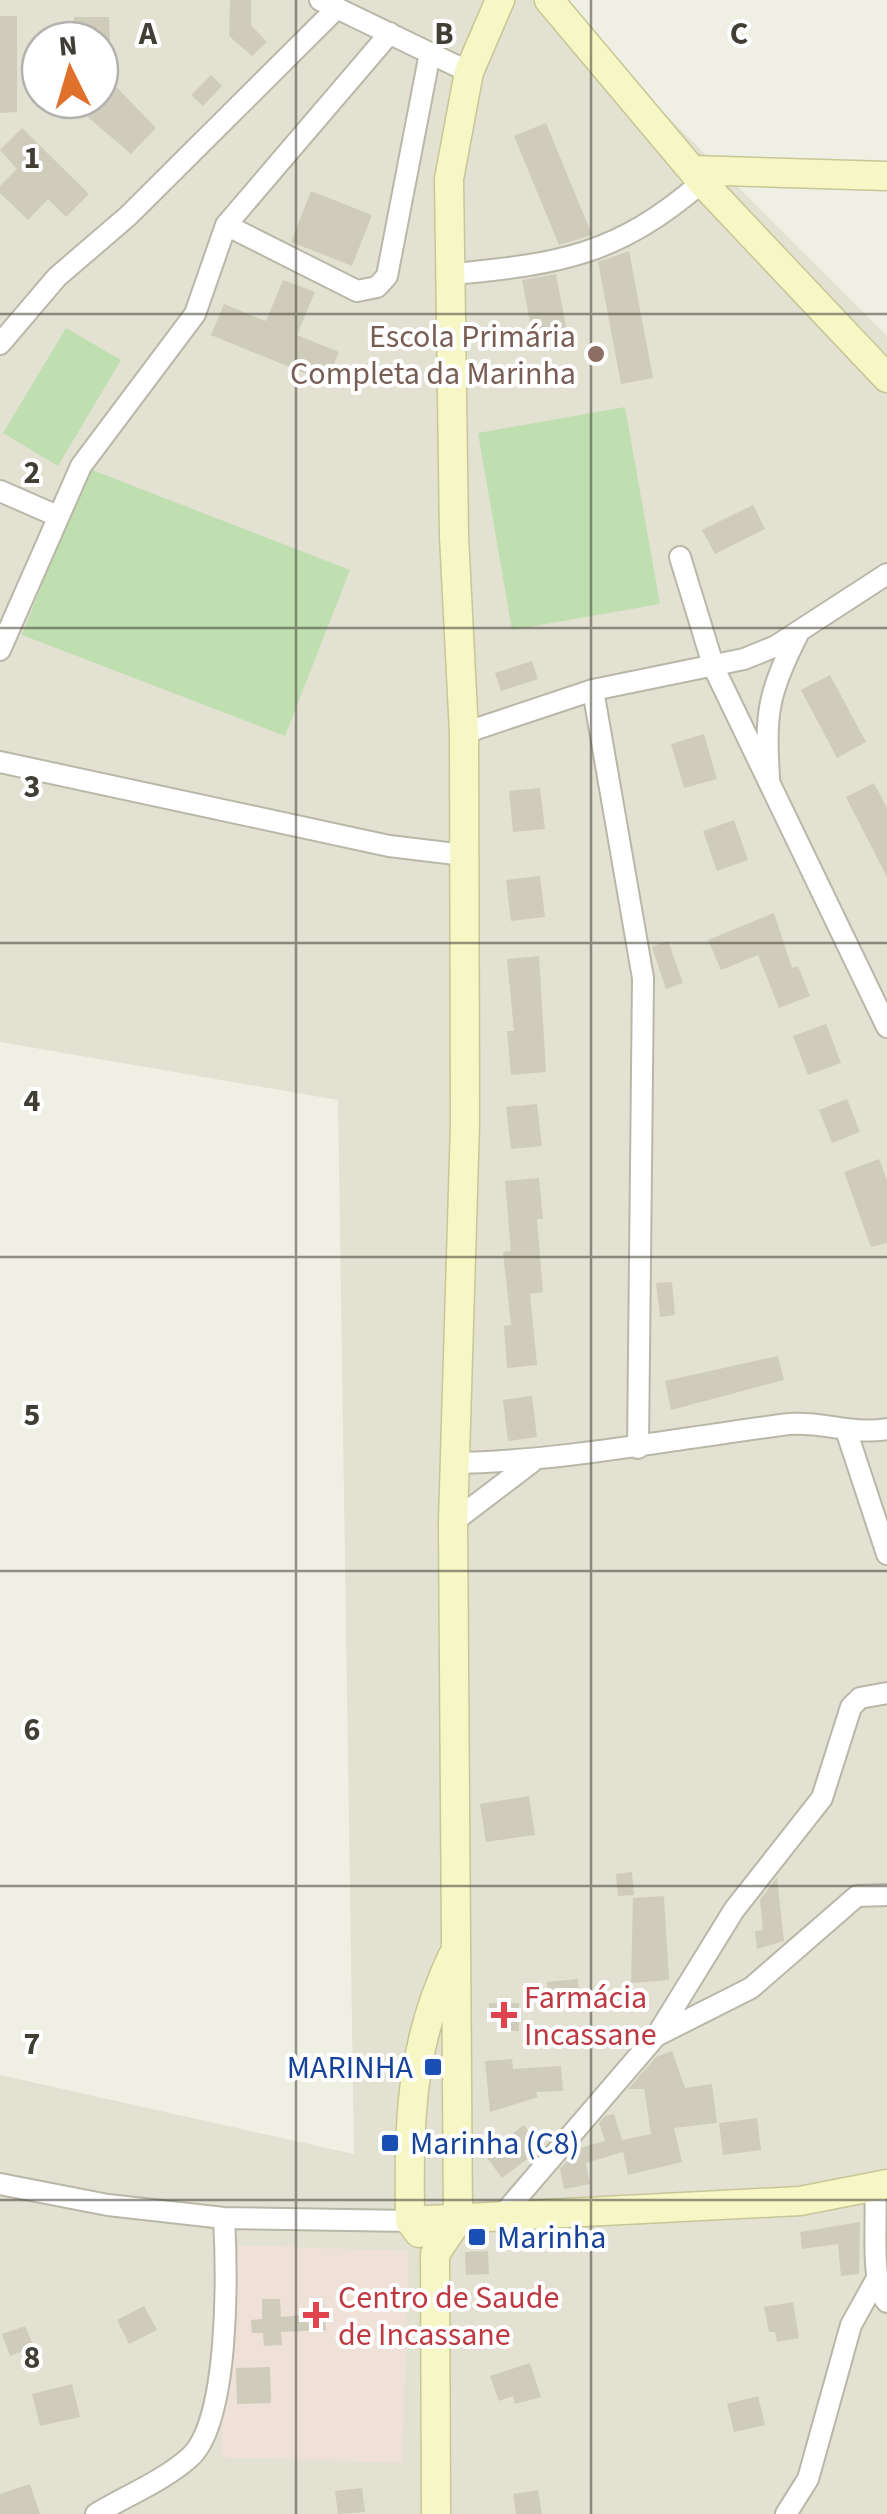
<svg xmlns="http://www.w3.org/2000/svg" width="887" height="2514" viewBox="0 0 887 2514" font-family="'Source Sans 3',sans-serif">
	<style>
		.residential { fill: #e3e1d2; fill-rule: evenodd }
		.medical { fill: #efe1d8 }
		.green { fill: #bfdfb1 }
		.building { fill: #cfccbb }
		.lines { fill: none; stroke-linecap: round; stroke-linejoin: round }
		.street-casing { stroke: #b9b8a8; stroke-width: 24 }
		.secondary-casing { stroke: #c7c696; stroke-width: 31 }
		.street { stroke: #fff; stroke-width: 20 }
		.secondary { stroke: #f7f7c6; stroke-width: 28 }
		.grid { fill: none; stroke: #413f35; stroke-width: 2.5; stroke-opacity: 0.55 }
		.education-dot { fill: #8d6e63; stroke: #fff; stroke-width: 4 }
		.health-dot { fill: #e0444e; stroke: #fff; stroke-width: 4 }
		.transit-dot { fill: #1a4fb4; stroke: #fff; stroke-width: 4 }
		.labels { text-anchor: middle; stroke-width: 8; stroke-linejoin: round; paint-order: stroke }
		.education-label { font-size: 32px; fill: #785e54; stroke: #fff; text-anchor: end }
		.health-label { font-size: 32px; fill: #be3a42; stroke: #fff; text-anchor: start }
		.transit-label { font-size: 32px; fill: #164399; stroke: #fff; text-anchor: start }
		.grid-label { font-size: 32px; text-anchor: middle; font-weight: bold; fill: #413f35; stroke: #fff; stroke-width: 8; stroke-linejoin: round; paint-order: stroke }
	</style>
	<rect width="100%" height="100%" fill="#efefe4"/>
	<path class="residential" d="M0 0H551L887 336V2514H0V2075L354 2154 338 1100 0 1042ZM40 40H100V100H40Z"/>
	<path class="medical" d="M228 2245 409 2251 402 2463 221 2457Z"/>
	<path class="green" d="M66 328 121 360 58 466 3 433Z
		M625 407 660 604 512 630 478 433Z
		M87 468 350 570 285 736 22 635Z"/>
	<path class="building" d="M230 0H251V25L267 42 252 56 229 36Z
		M0 16H17V112L0 113Z
		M74 17H109L110 40H73Z
		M100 70 156 128 131 154 68 100H100Z
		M211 75 222 86 203 106 191 95Z
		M546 123 592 235 559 245 514 136Z
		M22 128 89 194 66 217 48 199 28 220 0 193V186L17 169 0 150Z
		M311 191 372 215 352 266 291 242Z
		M629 251 653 378 621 384 598 262Z
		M556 274 569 342 535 349 522 280Z
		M283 280 315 292 297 335 339 352 326 382 211 335 224 304 266 321Z
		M753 505 765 529 715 554 702 530Z
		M532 661 538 679 501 691 495 673Z
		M830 675 866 742 837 758 801 690Z
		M704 734 717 779 684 788 671 744Z
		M874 783 887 808V877L846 797Z
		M540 788 545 829 513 832 509 791Z
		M734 820 748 860 717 871 703 831Z
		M540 876 545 917 511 921 506 880Z
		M774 913 792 968 798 966 810 996 779 1008 758 955 721 970 708 940Z
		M668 941 683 983 666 989 652 947Z
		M539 956 546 1072 511 1075 507 1031H514L507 959Z
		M826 1024 841 1063 808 1075 793 1036Z
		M847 1099 860 1132 832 1143 819 1110Z
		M537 1104 542 1146 511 1149 506 1107Z
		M879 1159 887 1180V1243L871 1247 844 1172Z
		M539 1178 543 1219H537L543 1292 530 1294 537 1365 507 1368 504 1326 511 1325 503 1252 511 1251 505 1181Z
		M672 1282 675 1315 660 1317 656 1283Z
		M778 1356 784 1380 671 1410 665 1381Z
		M532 1396 537 1437 508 1441 503 1400Z
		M529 1796 535 1835 486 1842 480 1804Z
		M632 1872 634 1895 618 1896 616 1874Z
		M777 1877 784 1941 757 1949 755 1931 763 1930 760 1900Z
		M664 1896 669 1980 631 1983 633 1898Z
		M578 1979 579 1995 548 1998 547 1982Z
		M489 2003H519V2031L499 2030V2021H489Z
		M672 2051 685 2088 712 2084 717 2123 674 2128 682 2162 628 2175 623 2152 586 2163 590 2184 564 2189 560 2169 577 2149 605 2141 599 2123 605 2116 614 2114 622 2140 651 2134 644 2089H628L656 2057Z
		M512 2059 513 2069 561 2066 563 2091 536 2092 538 2097 490 2112 485 2061Z
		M757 2118 761 2150 723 2155 719 2123Z
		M524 2125 542 2148 502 2178 485 2155Z
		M860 2222 859 2274 841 2276 838 2244 802 2249 800 2232Z
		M488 2251 489 2274 466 2275 465 2252Z
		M323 2296 326 2330 281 2332 282 2345 264 2346 263 2333H252L251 2320 262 2319V2299H280L281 2317 311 2314Z
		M793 2302 799 2338 777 2342 775 2332H769L764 2307Z
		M144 2306 157 2330 129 2344 117 2320Z
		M25 2326 34 2347 10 2356 2 2334Z
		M530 2363 541 2397 515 2404 513 2396 499 2401 490 2376Z
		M270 2367 271 2403 237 2404 236 2368Z
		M72 2384 80 2417 40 2426 32 2394Z
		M758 2396 765 2425 734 2432 727 2404Z
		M30 2484 40 2514H0V2494Z
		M362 2488 365 2512 338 2514 335 2491Z
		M538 2490 542 2514H516L513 2494Z"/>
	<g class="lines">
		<g class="street-casing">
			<path id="street" d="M320 0 469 72
				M226 225 357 291 377 287 387 276 430 53
				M453 274C560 264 618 255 702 182
				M0 344 57 277 128 216 336 9
				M0 491 55 515
				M680 557 714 668 887 1027
				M0 650 81 466 195 314 226 225 390 33
				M593 690 643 978 638 1448
				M464 733 593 690 744 659 776 646 887 574
				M0 762 389 846 464 855
				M769 778C765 712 768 693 798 634
				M847 1433 887 1554
				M455 1463C568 1461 677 1438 789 1424 822 1421 853 1435 887 1429
				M453 1522 532 1462
				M657 2035 734 1910 822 1798 851 1707 860 1698 887 1693
				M0 2184 108 2205 224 2218 410 2221
				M875 2188C878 2217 869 2283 887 2302
				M499 2219 656 2036 751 1988 857 1896 887 1895
				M96 2514C126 2496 163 2481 189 2458 230 2423 227 2272 224 2218
				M786 2514 808 2479 851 2325 876 2280"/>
		</g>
		<g class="secondary-casing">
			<path id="secondary" d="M549 0 702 182 887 378
				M692 170 887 176
				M410 2221 800 2201 887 2184
				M419 2233 410 2221C409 2122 409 2049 452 1957
				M436 2514 435 2254 458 2220 453 1522 465 1124 464 733 454 536 449 179 469 72 500 0"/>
		</g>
		<use href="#street" class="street"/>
		<use href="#secondary" class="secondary"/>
	</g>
	<path class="grid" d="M296 0V2514M591 0V2514M0 314H887M0 628H887M0 943H887M0 1257H887M0 1571H887M0 1886H887M0 2200H887"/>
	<circle class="education-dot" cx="596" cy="354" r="10"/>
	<g class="health-dot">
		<path d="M499 2000h10v10h10v10h-10v10h-10v-10h-10v-10h10z"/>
		<path d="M311 2300h10v10h10v10h-10v10h-10v-10h-10v-10h10z"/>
	</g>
	<g class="transit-dot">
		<rect x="423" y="2057" width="20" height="20" rx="5"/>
		<rect x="380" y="2133" width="20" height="20" rx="5"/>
		<rect x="467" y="2227" width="20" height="20" rx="5"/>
	</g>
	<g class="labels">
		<g class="education-label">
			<text x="576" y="347">Escola Primária<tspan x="576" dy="37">Completa da Marinha</tspan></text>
		</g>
		<g class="health-label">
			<text x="524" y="2008">Farmácia<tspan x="524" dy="37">Incassane</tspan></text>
			<text x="338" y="2308">Centro de Saude<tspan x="338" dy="37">de Incassane</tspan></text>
		</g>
		<g class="transit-label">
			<text x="413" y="2078" text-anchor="end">MARINHA</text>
			<text x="410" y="2154">Marinha (C8)</text>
			<text x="497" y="2248">Marinha</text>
		</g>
	</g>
	<g class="grid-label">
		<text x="148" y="44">A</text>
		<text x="444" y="44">B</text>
		<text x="739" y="44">C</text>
		<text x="32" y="168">1</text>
		<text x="32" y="483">2</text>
		<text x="32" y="797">3</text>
		<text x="32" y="1111">4</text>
		<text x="32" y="1425">5</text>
		<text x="32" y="1740">6</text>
		<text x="32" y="2054">7</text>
		<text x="32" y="2368">8</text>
	</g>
	<g transform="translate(70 70) rotate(355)"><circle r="48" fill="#ffffff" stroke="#b3b2ae" stroke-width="2.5"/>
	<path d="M0-8L18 38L0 25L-18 38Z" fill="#df712b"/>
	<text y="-15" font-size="28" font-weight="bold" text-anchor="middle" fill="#413f35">N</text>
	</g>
</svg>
